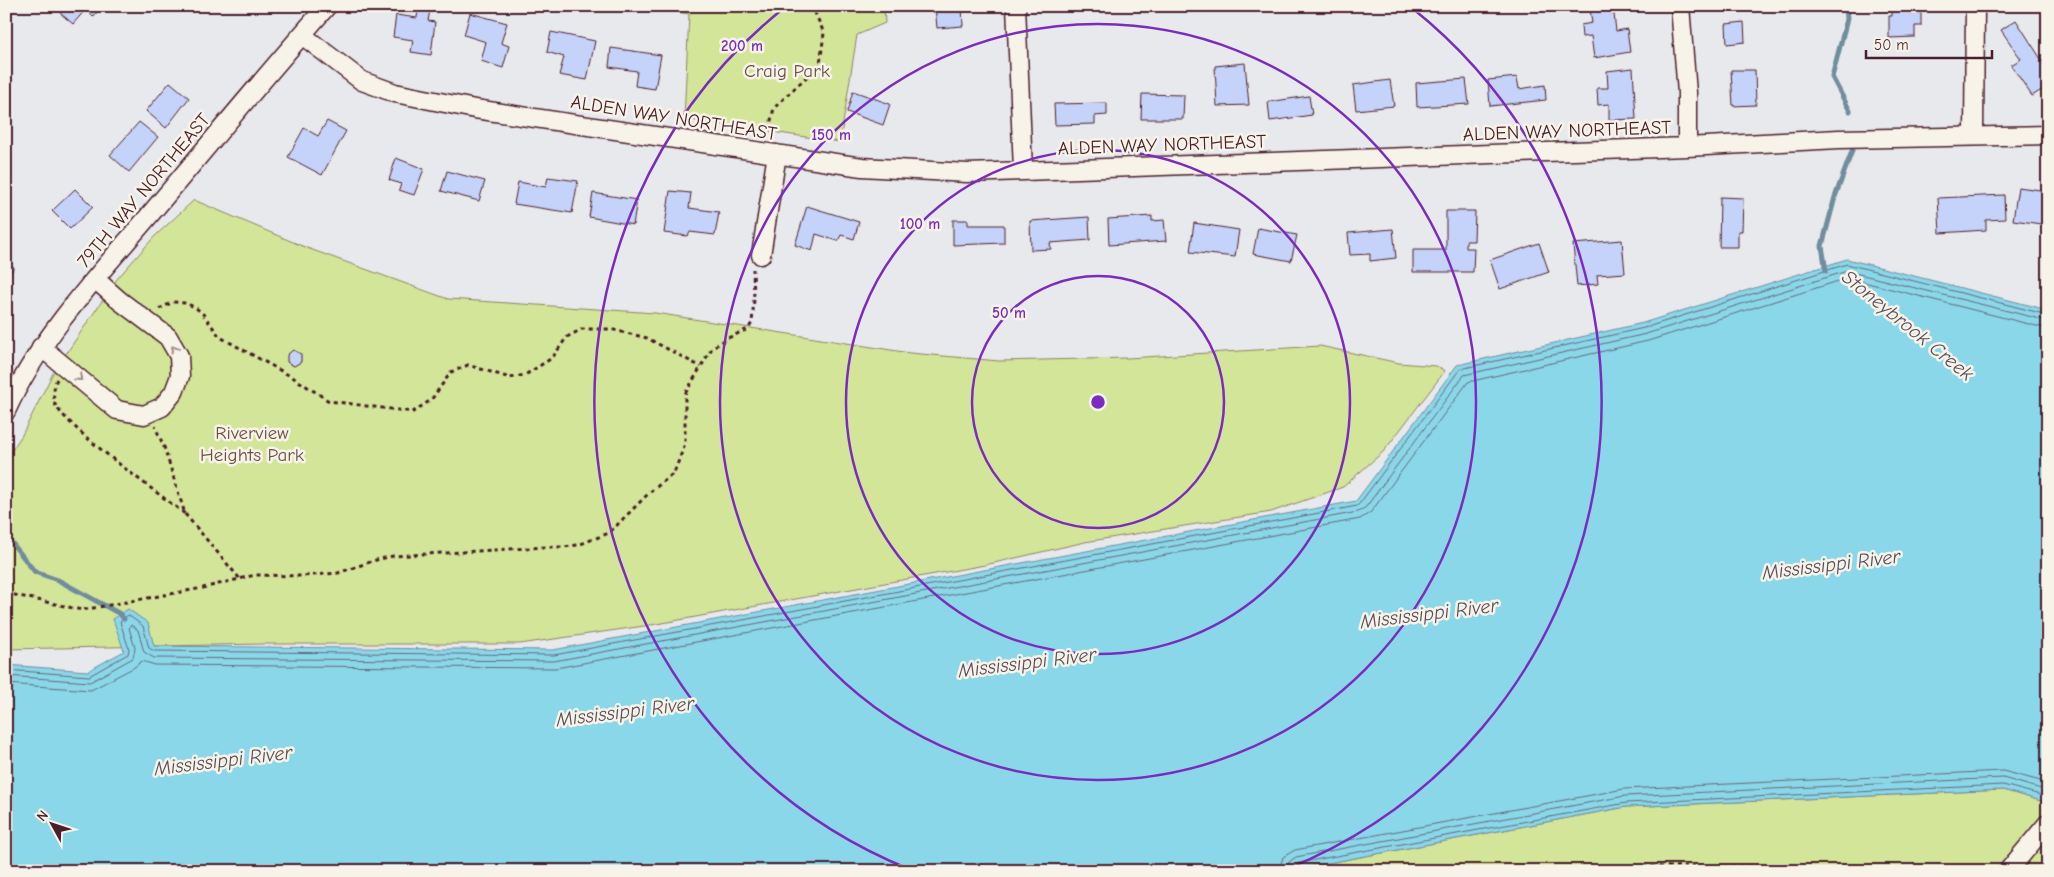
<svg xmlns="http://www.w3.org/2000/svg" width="2054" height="877" viewBox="0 0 2054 877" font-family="'Comic Neue',sans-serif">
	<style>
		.green { fill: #d3e599; stroke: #8e8262 }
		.water { fill: #8ad7ea; stroke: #708d9e }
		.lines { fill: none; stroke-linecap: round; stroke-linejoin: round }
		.shore { stroke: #646977; stroke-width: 1 }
		.stream { stroke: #708d9e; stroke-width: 5 }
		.building { fill: #c5d2f9; stroke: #4a1f2b }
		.minor-casing { stroke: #4a1f2b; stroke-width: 21 }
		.path { stroke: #4a1f2b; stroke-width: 3; stroke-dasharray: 4 4; stroke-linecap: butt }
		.minor { stroke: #f7f3e8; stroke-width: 18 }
		.oneway { stroke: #a0898a }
		.ring { fill: none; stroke: #7b2cbf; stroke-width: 2.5 }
		.labels { text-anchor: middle; stroke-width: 5; stroke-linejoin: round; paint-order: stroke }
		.park-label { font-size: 19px; fill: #6c5046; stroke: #f7f3e8 }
		.street-label { font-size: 19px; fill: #4a1f2b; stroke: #f7f3e8 }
		.water-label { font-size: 20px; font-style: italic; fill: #5a4d5b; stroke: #f7f3e8 }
		.centre { fill: #7b2cbf; stroke: #f7f3e8; stroke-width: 2.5 }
		.ring-label { font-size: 15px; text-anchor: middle; font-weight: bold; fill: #7b2cbf; stroke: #f7f3e8; stroke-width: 5; stroke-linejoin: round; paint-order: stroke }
	</style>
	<rect width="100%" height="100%" fill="#e8e9ed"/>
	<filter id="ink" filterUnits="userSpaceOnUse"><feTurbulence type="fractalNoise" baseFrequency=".02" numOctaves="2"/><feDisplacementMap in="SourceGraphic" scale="10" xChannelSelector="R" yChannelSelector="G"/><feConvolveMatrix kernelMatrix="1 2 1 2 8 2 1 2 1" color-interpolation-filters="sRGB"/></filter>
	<g filter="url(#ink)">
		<path class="green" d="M642 6H884L885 23 857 35 840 142 684 119 689 14Z
			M194 200 307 248 448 299 655 313 910 353 999 361 1128 358 1320 346 1399 363 1436 366 1445 371 1384 451 1343 487 1271 512 1085 542 985 565 651 625 520 644H263L6 649V459L22 435 53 373 117 279 154 237Z
			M2003 790 2048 803V871H1286L1626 807Z"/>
		<path class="water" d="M1847 259 2048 310V803L2003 790 1626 807 1286 871H6V665L88 671 124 651 113 619 128 609 148 623 154 646 553 650 1356 501 1457 365 1643 323Z"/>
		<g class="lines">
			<path class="shore" d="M6 670 89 676 128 654 129 649 120 622 128 615 143 626 149 648 154 651 554 655 1357 506 1360 503 1460 369 1644 328 1847 264 2048 315
				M6 676 90 682 133 658 135 648 129 628 131 625 138 630 144 652 154 658 554 661 1358 512 1366 507 1464 375 1646 334 1847 271 2048 321
				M6 684 91 690 133 668 142 661 155 665 556 668 1360 519 1371 512 1468 382 1648 341 1848 278 2048 329
				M1279 871 1283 857 1295 850 1624 789 2003 771 2048 783
				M1287 871 1289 862 1296 857 1625 796 2003 778 2048 791
				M1293 871 1294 866 1298 863 1626 803 2003 785 2048 797"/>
			<path class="stream" d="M1846 6 1847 19 1832 77 1850 111
				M1826 271 1822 246 1835 197 1852 151
				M6 519 8 538 35 572 58 580 120 614 124 619"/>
		</g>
		<path class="building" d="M66 6H102L93 17 86 9 73 24 60 13Z
			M935 6H962L963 26 937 28Z
			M1613 6 1616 31 1627 29 1630 52 1594 58 1591 36 1582 37 1581 25 1592 23 1590 9Z
			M1892 6H1921V26H1915V37L1889 38V16H1892Z
			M418 9 430 10 428 21 435 22 431 55 411 52 413 40 393 37 396 15 417 18Z
			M470 13 507 23 501 43 509 46 503 68 481 61 486 42 464 35Z
			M2016 20 2048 70V86L2032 96 2011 65 2021 59 2001 30Z
			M1744 22 1745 42 1727 44 1726 24Z
			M551 32 595 41 587 80 559 75 564 57 547 52Z
			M611 48 661 55 655 89 635 86 637 71 609 67Z
			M1245 63 1249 105 1217 106 1215 66Z
			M1633 68 1636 119 1609 120V104L1598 105 1597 88H1608L1607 71Z
			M1731 70H1755L1756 105 1733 106Z
			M1517 77 1519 89 1545 85 1546 100 1490 106 1488 80Z
			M1466 79 1469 104 1417 107 1416 83Z
			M1390 80 1394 106 1356 110 1353 85Z
			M170 82 189 98 166 128 146 111Z
			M853 91 890 104 883 125 847 112Z
			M1142 94 1184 95 1183 119H1141Z
			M1309 96 1312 115 1270 121 1268 102Z
			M1107 103V115L1095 116V124L1055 125 1054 104Z
			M327 121 346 131 322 175 288 157 304 128 318 136Z
			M139 122 158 137 129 172 110 155Z
			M396 158 424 169 414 195 399 190 401 184 389 180Z
			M447 171 485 181 479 201 441 191Z
			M548 177 578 181 572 213 514 204 518 182 546 187Z
			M2018 187 2048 191V225L2013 220Z
			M75 189 93 207 70 229 52 211Z
			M670 191 691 193 689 208 719 212 715 235 690 232 688 236 664 233Z
			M593 193 637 200 633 225 589 217Z
			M2004 195 2005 219 1986 220V230L1940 233 1938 198Z
			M1720 197 1743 198 1742 231H1738V247H1719Z
			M807 206 859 222 854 239 841 235 838 241 816 234 812 251 795 245Z
			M1446 211H1475L1474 241H1466V248H1474L1473 272H1413V250H1446Z
			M1152 216V221L1164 220 1166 241 1109 245 1108 219Z
			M1089 217 1090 240 1050 243 1051 249 1031 250 1030 221Z
			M953 220H968V225H1004V243L953 245Z
			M1194 223 1239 230 1235 257 1190 252Z
			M1258 228 1297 235 1291 261 1253 254Z
			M1393 229 1396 258 1370 261V254L1350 255 1348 233Z
			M1622 240 1625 273 1597 275 1598 284 1577 286 1573 244Z
			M1539 243 1549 272 1500 289 1490 260Z
			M6 263 14 267 6 281Z
			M293 350 301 354V362L294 366 287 362V355Z"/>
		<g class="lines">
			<g class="minor-casing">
				<path id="minor" d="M1016 6 1023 170
					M1680 6 1687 93V147
					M302 35 362 81 395 93 475 109 862 167 967 173 1687 147 1839 139 2048 135
					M1974 136 1975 6
					M761 255 777 154
					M41 347 117 410 144 415 162 407 174 392 180 376 179 356 168 337 120 301 95 279
					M6 411C39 338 96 278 147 218 207 147 265 76 327 6
					M2008 871 2048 823"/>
			</g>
			<path class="path" d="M767 137 774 108 820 64 824 33 812 6
				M159 309 173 302 186 303 196 308 203 314 220 337 294 378 329 401 413 412 431 400 451 372 468 365 510 378 525 375 552 358 567 337 582 329H610L647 338 701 367
				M57 379C54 384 53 396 54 402 62 425 161 495 185 514L164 447 155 426
				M185 514 240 579
				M6 593 82 610 203 588 255 575 302 576 338 573 376 560 393 556 545 547H563L578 545 609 533 649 493 674 473 685 444V394L712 348 728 338 748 329 752 323 754 299 753 269
				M1555 871 1625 867 1759 866 1777 871
				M2046 871 2048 856"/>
			<use href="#minor" class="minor"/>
		</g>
		<defs><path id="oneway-chevron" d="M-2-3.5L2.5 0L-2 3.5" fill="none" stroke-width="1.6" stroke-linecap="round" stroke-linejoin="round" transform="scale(1.25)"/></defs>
		<g class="oneway">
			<use href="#oneway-chevron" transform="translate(174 349) rotate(-121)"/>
			<use href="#oneway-chevron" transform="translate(79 378) rotate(42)"/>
		</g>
	</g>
	<g class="ring">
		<circle cx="1098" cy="402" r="126"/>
		<circle cx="1098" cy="402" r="252"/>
		<circle cx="1098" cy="402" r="378"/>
		<path d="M909 869A504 504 0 0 1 784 8M1412 8A504 504 0 0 1 1287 869"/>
	</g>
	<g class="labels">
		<g class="park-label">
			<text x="787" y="77">Craig Park</text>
			<text x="252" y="439">Riverview<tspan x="252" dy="22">Heights Park</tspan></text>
		</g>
		<g class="street-label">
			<text transform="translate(674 117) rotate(9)" y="7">ALDEN WAY NORTHEAST</text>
			<text transform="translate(1567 130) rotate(-2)" y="7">ALDEN WAY NORTHEAST</text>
			<text transform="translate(1162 144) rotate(-2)" y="7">ALDEN WAY NORTHEAST</text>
			<text transform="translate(143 190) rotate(-50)" y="7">79TH WAY NORTHEAST</text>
		</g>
		<g class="water-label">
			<text transform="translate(1908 325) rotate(39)" y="7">Stoneybrook Creek</text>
			<text transform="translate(1831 564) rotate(-7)" y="7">Mississippi River</text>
			<text transform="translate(1429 613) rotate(-7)" y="7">Mississippi River</text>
			<text transform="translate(1027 662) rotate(-7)" y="7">Mississippi River</text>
			<text transform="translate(625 711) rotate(-7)" y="7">Mississippi River</text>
			<text transform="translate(223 760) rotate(-7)" y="7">Mississippi River</text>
		</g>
	</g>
	<circle cx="1098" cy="402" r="8" class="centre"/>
	<g class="ring-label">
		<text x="742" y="51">200 m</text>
		<text x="831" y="140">150 m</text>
		<text x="920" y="229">100 m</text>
		<text x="1009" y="318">50 m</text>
	</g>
	<rect width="2054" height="877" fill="none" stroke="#f7f3e8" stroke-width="25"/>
	<rect x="12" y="12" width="2029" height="852" fill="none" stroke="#4a1f2b" stroke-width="2" filter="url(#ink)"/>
	<g transform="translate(52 824) rotate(310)" stroke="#f7f3e8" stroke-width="4" paint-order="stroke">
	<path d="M0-4L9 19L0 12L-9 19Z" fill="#4a1f2b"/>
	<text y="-8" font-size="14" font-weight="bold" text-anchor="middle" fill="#4a1f2b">N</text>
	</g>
	<path d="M1866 50v8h126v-8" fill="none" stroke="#4a1f2b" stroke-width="2.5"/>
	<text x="1874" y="50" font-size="15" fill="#4a1f2b" stroke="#f7f3e8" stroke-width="4" paint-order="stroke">50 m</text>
</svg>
